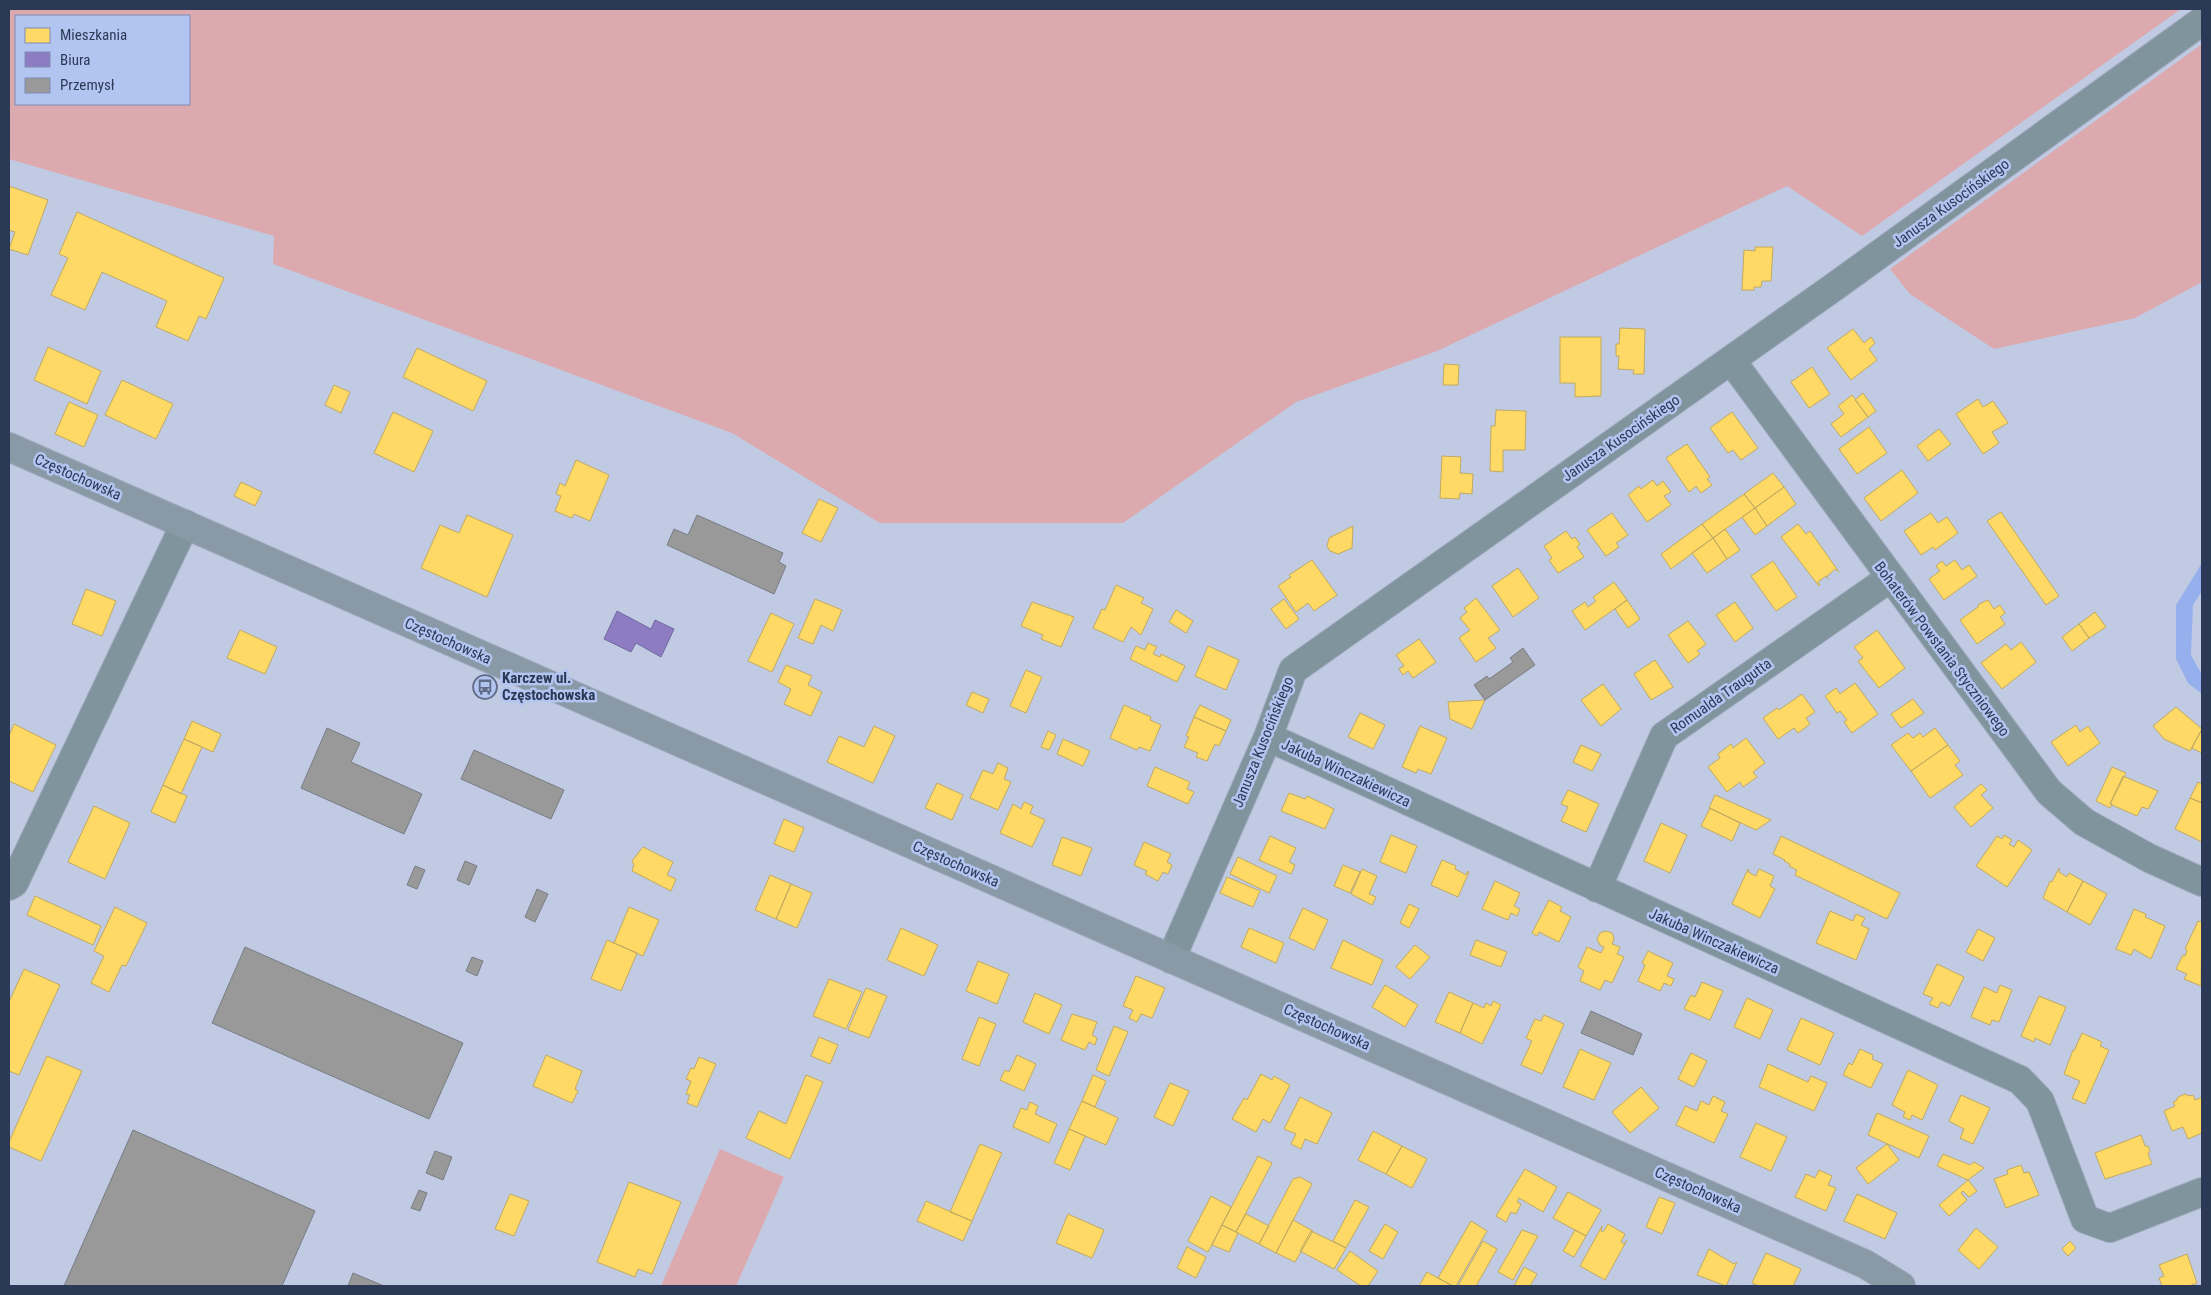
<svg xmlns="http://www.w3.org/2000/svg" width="2211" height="1295" viewBox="0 0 2211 1295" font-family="'Roboto Condensed',sans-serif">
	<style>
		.green { fill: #dca9af; fill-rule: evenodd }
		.water { fill: #96b0ee }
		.homes { fill: #ffd966; stroke: #c0a961 }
		.offices { fill: #8e7cc3; stroke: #7168a2 }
		.industry { fill: #999; stroke: #787c85 }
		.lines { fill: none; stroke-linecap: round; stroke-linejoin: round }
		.minor-casing { stroke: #9fa9bf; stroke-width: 30 }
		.major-casing { stroke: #9fa9bf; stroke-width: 30 }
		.minor { stroke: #80949d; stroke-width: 28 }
		.major { stroke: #8999a6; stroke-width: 28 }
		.labels { text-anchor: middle; stroke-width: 5; stroke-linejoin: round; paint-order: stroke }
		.street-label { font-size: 15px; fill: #2c3956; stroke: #b2c5f1 }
		.poi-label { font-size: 15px; font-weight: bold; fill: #2c3956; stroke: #b2c5f1; text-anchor: start }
	</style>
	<rect width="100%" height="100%" fill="#c0cbe3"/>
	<path class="green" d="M9 9H2181L1862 236 1787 186 1437 351 1296 402 1123 523H880L732 433 273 264 274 236 9 159ZM16 16H189V104H16Z
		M2202 44V282L2135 318 1994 349 1910 294 1890 269Z
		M720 1149 784 1177 736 1286H661Z"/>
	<path class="water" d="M2202 563V591L2193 605 2191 655 2202 675V694L2188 683 2176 659V605Z"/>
	<path class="homes" d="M9 186 48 200 28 255 9 249 15 232 9 230Z
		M77 212 224 278 206 319 199 316 188 341 156 327 167 301 102 272 85 310 51 295 68 258 59 254Z
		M1755 247H1773L1771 281H1762L1761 287H1754V290H1742L1744 250 1755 251Z
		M1620 328 1645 329 1644 374H1633L1634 370 1618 369 1619 356H1616V344H1619Z
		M1853 329 1864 343 1871 337 1875 343 1869 349 1877 360 1851 380 1827 348Z
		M1560 337H1601V396L1575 397V383H1560Z
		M48 347 101 371 87 404 34 380Z
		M417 348 487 381 473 411 403 377Z
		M1444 364 1459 365 1458 385H1443Z
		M1812 367 1830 394 1809 408 1791 382Z
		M122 380 173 404 156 439 105 415Z
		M334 385 350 392 341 413 325 405Z
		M1863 393 1876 411 1868 417 1855 400Z
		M1852 395 1868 417 1841 437 1831 424 1844 414 1838 406Z
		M1978 399 1983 407 1993 401 2008 423 1992 432 1999 443 1983 454 1956 414Z
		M69 402 98 415 84 447 55 434Z
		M1496 410 1526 411 1525 450H1503V472L1490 471 1491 426H1495Z
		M393 412 433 431 414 472 374 453Z
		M1732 412 1758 448 1741 460 1733 450 1728 453 1710 428Z
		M1869 427 1887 453 1857 474 1839 449Z
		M1939 429 1951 444 1928 461 1917 446Z
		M1687 444 1710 477 1707 479 1712 485 1701 493 1696 486 1689 492 1666 458Z
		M1442 456 1461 457 1460 473 1473 474 1472 494 1460 493 1459 499 1440 498Z
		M576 460 609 475 590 521 574 514 572 518 555 511 561 496 556 494 560 483 565 486Z
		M1902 470 1918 493 1881 521 1864 498Z
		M1773 473 1784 487 1755 508 1744 494Z
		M1653 480 1657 486 1663 481 1671 492 1664 496 1671 505 1647 522 1628 495 1639 486 1641 489Z
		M241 482 262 492 255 506 234 496Z
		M1784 487 1796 504 1767 526 1755 508Z
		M1744 494 1755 508 1713 538 1702 524Z
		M819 499 838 508 821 542 802 533Z
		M1755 508 1767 526 1755 535 1742 517Z
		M2001 512 2059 596 2046 605 1987 521Z
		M1612 513 1628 535 1616 543 1619 547 1606 556 1587 530Z
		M1931 513 1938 523 1947 517 1958 533 1935 550 1933 547 1921 555 1904 531Z
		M467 515 513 535 487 597 421 568 440 525 459 533Z
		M1702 524 1713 538 1671 569 1661 554Z
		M1798 524 1806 534 1810 531 1839 572 1835 569 1827 576 1828 579 1826 576 1818 582 1820 585 1819 586 1781 537Z
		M1353 526 1352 548 1338 554 1330 551 1327 546 1329 538Z
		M1725 529 1740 550 1727 559 1713 538Z
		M1566 531 1572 539 1575 537 1580 544 1577 547 1584 557 1558 573 1549 560 1552 558 1544 546Z
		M1713 538 1727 559 1707 573 1692 553Z
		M1312 560 1337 595 1314 611 1308 603 1296 612 1278 586 1291 577 1289 575Z
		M1955 560 1962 570 1969 565 1977 576 1944 600 1929 579 1940 571 1936 566 1942 561 1946 566Z
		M1773 561 1797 597 1776 611 1751 576Z
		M1518 568 1539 598 1513 617 1492 586Z
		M1614 582 1627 600 1585 630 1572 611 1585 602 1588 607 1596 601 1593 597Z
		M1116 585 1144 598 1141 603 1153 609 1141 635 1131 627 1123 642 1093 628 1102 609 1105 610Z
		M86 589 116 601 102 636 72 624Z
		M1476 598 1500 630 1488 638 1496 648 1476 662 1459 638 1470 630 1460 618 1467 612 1464 608Z
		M815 599 842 610 833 631 821 625 813 644 798 638Z
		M1284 599 1299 619 1286 629 1271 609Z
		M1627 600 1640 619 1628 628 1615 609Z
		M1988 600 1994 609 2000 605 2005 613 2000 617 2005 624 1977 644 1960 620 1978 607 1979 604Z
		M1032 602 1074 617 1061 647 1041 639 1043 635 1021 626Z
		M1735 602 1753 628 1735 642 1716 615Z
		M1176 610 1193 621 1186 633 1169 622Z
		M2095 612 2106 627 2089 638 2079 624Z
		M771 613 794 624 772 672 748 661Z
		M1688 621 1706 644 1697 651 1700 654 1688 663 1668 635Z
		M2079 624 2089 638 2072 651 2062 637Z
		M240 630 277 647 265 674 227 658Z
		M1877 630 1905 668 1879 688 1858 661 1863 658 1854 647Z
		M1419 639 1436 662 1413 678 1408 671 1403 675 1399 669 1404 666 1396 655Z
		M2021 642 2036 662 2002 689 1981 663 2006 644 2011 650Z
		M1148 643 1157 647 1153 654 1160 657 1161 654 1185 666 1177 682 1130 659 1136 646 1145 650Z
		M1208 646 1239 660 1226 690 1195 676Z
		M1655 660 1673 687 1651 700 1634 674Z
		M786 665 812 676 808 685 822 692 811 716 784 704 791 689 778 682Z
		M1026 670 1042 677 1026 713 1010 706Z
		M1855 683 1878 714 1852 733 1844 722 1847 720 1840 711 1837 713 1825 696 1836 688 1840 694Z
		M1603 684 1621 709 1601 726 1581 700Z
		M972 692 989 699 983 713 966 705Z
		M1802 694 1815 712 1806 718 1810 724 1798 733 1794 728 1778 739 1763 718 1777 708 1779 710Z
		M1913 699 1924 713 1901 728 1891 714Z
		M1485 700 1472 729 1450 719 1448 702Z
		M1124 705 1151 717 1150 720 1161 725 1150 751 1139 747 1137 750 1110 738Z
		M1200 705 1231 720 1226 731 1194 717Z
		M2176 707 2202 729 2190 751 2164 739 2153 726Z
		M1360 713 1385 725 1373 749 1348 737Z
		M1194 717 1226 731 1219 746 1215 744 1207 761 1196 757 1198 753 1184 747 1189 737 1186 736Z
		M192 721 221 734 213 752 184 739Z
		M14 724 56 745 33 792 9 781V736Z
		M2076 725 2080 732 2088 726 2100 743 2068 766 2051 742Z
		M874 726 895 736 873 783 827 762 839 736 864 747Z
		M1420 726 1447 738 1431 774 1418 769 1416 773 1402 767Z
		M1935 728 1948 745 1911 771 1891 745 1908 733 1913 738 1920 733 1923 737Z
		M2202 729V753L2192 748Z
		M1048 731 1056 735 1049 750 1041 747Z
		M1746 738 1765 763 1753 772 1757 777 1743 787 1740 782 1727 792 1708 767 1720 758 1718 754 1731 744 1733 748Z
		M184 739 202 747 181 794 163 785Z
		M1063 739 1090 751 1083 766 1057 754Z
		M1581 745 1601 754 1592 771 1573 762Z
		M1948 745 1960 761 1955 765 1963 775 1930 798 1911 771Z
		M998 763 1008 768 1004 779 1011 782 998 810 970 798 983 770 993 774Z
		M1155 767 1190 782 1187 789 1194 792 1188 804 1147 786Z
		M2112 767 2126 773 2110 804H2112L2110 808 2096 801Z
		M2123 776 2158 791 2148 809 2142 807 2137 816 2110 804Z
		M2198 782 2202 784V803L2190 798Z
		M937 783 963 795 952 820 925 808Z
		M1981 784 1987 790 1981 795 1993 808 1971 827 1954 807Z
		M163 785 187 796 175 823 151 812Z
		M1568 790 1599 804 1586 832 1561 821 1568 807 1561 804Z
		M1289 793 1305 799 1307 796 1334 809 1325 829 1281 811Z
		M1715 795 1771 820 1756 830 1709 808Z
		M2190 798 2202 803V842L2175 829Z
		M1024 802 1033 806 1030 813 1045 820 1032 847 1000 833 1013 804 1021 809Z
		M94 806 130 823 105 879 68 862Z
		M1710 808 1740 823 1732 841 1701 826Z
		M784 819 804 828 794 852 774 844Z
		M1661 823 1687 835 1670 873 1644 861Z
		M1391 835 1417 846 1406 873 1380 862Z
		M2004 835 2012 840 2009 844 2014 847 2018 840 2032 850 2007 887 1976 866 1997 836 2002 839Z
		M1270 836 1296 848 1289 862 1295 865 1291 874 1259 860Z
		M1781 836 1900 893 1887 919 1795 875 1797 870 1789 866 1790 864 1784 861 1785 860 1773 854Z
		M1062 837 1092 848 1081 876 1052 865Z
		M1144 842 1171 854 1167 862 1172 865 1168 874 1163 872 1158 881 1145 874 1147 871 1134 865Z
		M643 847 673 862 667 875 676 879 671 891 632 871 634 865 632 861Z
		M1238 857 1277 876 1269 893 1230 874Z
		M1442 860 1456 866 1455 869 1466 875 1468 871 1469 872 1458 897 1431 885Z
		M1343 865 1360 872 1350 893 1334 886Z
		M2059 868V872L2067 877 2069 873 2083 881 2067 912 2043 898 2050 881 2052 882Z
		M1362 869 1377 876 1369 894 1376 897 1372 905 1351 894Z
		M1748 869 1749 870 1748 872 1756 876 1759 869 1774 876 1770 886 1775 889 1760 918 1732 904Z
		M770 875 791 884 776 919 755 910Z
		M1227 877 1260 891 1253 907 1220 893Z
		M1495 881 1520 893 1514 906 1520 909 1517 916 1511 913 1508 920 1482 909Z
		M2083 881 2107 894 2090 925 2067 912Z
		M791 884 812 893 797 928 776 919Z
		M35 896 101 926 93 945 27 915Z
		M1549 900 1562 907 1560 911 1571 917 1559 942 1539 932 1537 936 1532 933Z
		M1409 904 1419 909 1409 928 1400 923Z
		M115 907 147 923 126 966 122 965 109 992 91 983 104 956 94 951Z
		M629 907 659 920 643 956 614 943Z
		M1303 908 1328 920 1314 950 1289 938Z
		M2134 909 2146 914 2145 917 2165 926 2151 959 2134 949 2131 955 2116 949Z
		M1830 911 1853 921 1856 914 1865 918 1861 925 1869 929 1856 960 1816 943Z
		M2198 921 2202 922 2201 986 2184 979 2187 974 2176 969 2183 955 2185 956 2187 950 2185 949Z
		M901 928 938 945 924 976 887 960Z
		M1249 928 1284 943 1276 963 1241 947Z
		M1978 929 1995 938 1983 961 1966 952Z
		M1606 931 1612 933 1614 939 1612 944 1620 947 1617 954 1624 957 1612 983 1605 980 1600 990 1580 981 1584 971 1578 967 1587 947 1601 953 1604 947 1600 945 1597 939 1600 933Z
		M607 940 637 953 621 991 591 979Z
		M1343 940 1383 960 1372 985 1331 968Z
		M1476 940 1507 952 1501 967 1470 955Z
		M1415 945 1430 957 1410 979 1396 967Z
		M1648 951 1673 963 1667 976 1674 979 1671 986 1664 983 1660 991 1638 981 1645 965 1642 963Z
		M978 961 1009 974 997 1004 966 991Z
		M1937 964 1964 977 1950 1006 1941 1002 1938 1008 1929 1004 1933 998 1923 994Z
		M24 969 60 985 19 1075 9 1071V1002Z
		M1136 976 1165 988 1152 1018 1141 1014 1137 1022 1129 1018 1133 1010 1123 1006Z
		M829 979 862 992 846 1029 813 1016Z
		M1702 982 1723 991 1710 1020 1684 1009 1691 995 1695 997Z
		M1385 985 1418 1005 1405 1027 1372 1007Z
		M2000 985 2012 990 1999 1022 1992 1020 1990 1025 1971 1017 1984 987 1997 993Z
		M866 988 887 996 869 1038 848 1030Z
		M1449 992 1473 1003 1460 1033 1435 1022Z
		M1035 993 1062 1005 1049 1034 1023 1022Z
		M2039 996 2066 1007 2050 1045 2035 1038 2034 1042 2021 1036Z
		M1747 998 1773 1010 1760 1039 1734 1027Z
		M1493 1001 1501 1005 1482 1044 1460 1033 1473 1003 1484 1008 1486 1003 1491 1006Z
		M1072 1014 1097 1022 1092 1035 1097 1038 1095 1045 1089 1042 1085 1050 1061 1040Z
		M1544 1015 1564 1024 1542 1074 1521 1065 1532 1041 1526 1038 1535 1019 1541 1021Z
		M979 1017 996 1024 979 1066 962 1059Z
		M1801 1018 1834 1033 1820 1065 1787 1050Z
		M1114 1026 1128 1032 1109 1076 1096 1070Z
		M2082 1033 2102 1042 2100 1046 2109 1050 2085 1104 2072 1098 2080 1081 2064 1074 2073 1050 2074 1051Z
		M819 1037 838 1045 830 1064 811 1056Z
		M1580 1049 1611 1063 1594 1100 1563 1087Z
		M1860 1049 1873 1055 1872 1059 1883 1064 1871 1088 1843 1075 1849 1063 1852 1065Z
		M1691 1053 1707 1061 1694 1087 1678 1079Z
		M546 1055 582 1071 575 1089 578 1091 572 1103 533 1086Z
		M1017 1055 1036 1064 1024 1091 1000 1080 1005 1070 1009 1072Z
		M47 1056 82 1071 41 1161 9 1147V1142Z
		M699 1057 716 1064 697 1107 687 1103 690 1095 686 1094 691 1081 686 1079 691 1068 694 1069Z
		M1768 1064 1808 1082 1811 1076 1827 1083 1814 1111 1759 1087Z
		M1908 1070 1938 1085 1922 1120 1912 1115 1910 1120 1903 1117 1905 1112 1892 1105Z
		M1261 1074 1272 1080 1274 1076 1290 1085 1270 1123 1263 1119 1256 1132 1232 1119 1244 1098 1247 1100Z
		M806 1075 823 1082 790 1159 746 1138 759 1111 786 1124Z
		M1093 1075 1106 1081 1095 1107 1082 1101Z
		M1170 1083 1189 1091 1173 1126 1154 1117Z
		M1641 1087 1659 1108 1630 1133 1612 1112Z
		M2185 1094 2189 1096 2193 1095 2195 1100 2202 1097V1133L2188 1139 2183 1127 2172 1131 2164 1111 2175 1106 2173 1102 2176 1101 2178 1097Z
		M1961 1095 1990 1108 1973 1144 1960 1138 1964 1129 1949 1121Z
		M1713 1096 1725 1102 1721 1111 1728 1114 1714 1143 1676 1125 1685 1106 1697 1111 1701 1101 1709 1105Z
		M1300 1097 1332 1113 1317 1144 1305 1139 1301 1149 1291 1144 1296 1134 1284 1129Z
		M1082 1101 1118 1118 1106 1145 1069 1129Z
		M1030 1102 1038 1106 1035 1114 1057 1124 1049 1143 1013 1127 1021 1108 1027 1110Z
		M1877 1113 1929 1136 1919 1158 1868 1135Z
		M1756 1123 1787 1137 1771 1171 1740 1157Z
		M1069 1129 1085 1136 1070 1170 1054 1163Z
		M1373 1131 1402 1146 1386 1174 1358 1160Z
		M2141 1135 2145 1146H2148L2150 1151 2148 1154 2152 1164 2105 1179 2095 1153Z
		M980 1144 1002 1153 972 1221 950 1212Z
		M1887 1144 1899 1160 1868 1184 1856 1168Z
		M1402 1146 1427 1159 1412 1188 1386 1174Z
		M1943 1154 1970 1165 1974 1162 1984 1168 1968 1180 1937 1166Z
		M1258 1156 1272 1163 1236 1232 1222 1225Z
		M2021 1165 2024 1173 2029 1172 2039 1195 2006 1208 1994 1179 2008 1174 2007 1170Z
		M1525 1169 1557 1187 1543 1212 1519 1198 1517 1202 1521 1204 1516 1214 1511 1212 1506 1222 1496 1216Z
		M1819 1170 1832 1176 1828 1185 1836 1188 1826 1211 1795 1197 1806 1174 1815 1178Z
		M1300 1177 1312 1184 1276 1253 1259 1244 1293 1179Z
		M1968 1180 1977 1191 1969 1197 1963 1191 1961 1193 1967 1200 1949 1216 1939 1205Z
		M629 1182 681 1202 652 1274 638 1269 635 1277 597 1262Z
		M1568 1192 1601 1210 1586 1236 1553 1218Z
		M510 1194 529 1201 514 1236 495 1229Z
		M1857 1194 1897 1213 1885 1239 1844 1221Z
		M1211 1196 1231 1207 1208 1252 1188 1241Z
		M1659 1197 1675 1203 1662 1234 1646 1227Z
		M1355 1200 1369 1207 1346 1248 1333 1241Z
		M926 1201 972 1221 963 1241 917 1221Z
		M1068 1214 1104 1230 1092 1258 1056 1243Z
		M1246 1214 1269 1226 1259 1244 1236 1232Z
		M1293 1220 1313 1231 1295 1262 1276 1253Z
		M1471 1221 1487 1231 1456 1286H1453L1438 1278Z
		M1385 1224 1398 1232 1383 1259 1369 1251Z
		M1608 1224 1625 1234 1621 1242 1624 1244 1627 1240 1605 1280 1580 1266 1602 1226 1601 1231 1603 1232Z
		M1222 1225 1238 1233 1229 1252 1212 1245Z
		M1976 1228 1998 1247 1979 1269 1958 1250Z
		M1522 1230 1538 1236 1513 1280 1498 1272Z
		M1575 1230 1586 1236 1574 1257 1563 1251Z
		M1311 1231 1346 1248 1334 1269 1300 1251Z
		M1483 1241 1497 1249 1476 1286H1458Z
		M2070 1241 2076 1248 2068 1256 2062 1249Z
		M1187 1247 1206 1257 1196 1278 1177 1268Z
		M1709 1249 1734 1264 1737 1262 1726 1286 1697 1275Z
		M1350 1251 1378 1271 1368 1286H1361L1337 1270Z
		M1766 1253 1801 1269 1793 1286H1759L1752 1283Z
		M2187 1254 2197 1283 2189 1286H2162L2159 1278 2164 1276 2159 1265Z
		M1524 1267 1537 1274 1530 1286H1514Z
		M1427 1272 1438 1278 1453 1286H1419Z"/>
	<path class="offices" d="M617 611 651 629 655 620 674 629 661 657 636 643 631 652 604 639Z"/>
	<path class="industry" d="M697 515 783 553 779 562 786 566 774 594 667 545 674 529 688 535Z
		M1523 648 1535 665 1485 700 1474 685 1487 676 1489 679 1513 662 1510 658Z
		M327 728 360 743 351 762 422 794 404 834 301 788Z
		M474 750 564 790 551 819 461 779Z
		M465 861 477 866 469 885 457 880Z
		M415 866 425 870 417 889 407 885Z
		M537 889 548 894 535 922 525 917Z
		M245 947 463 1043 429 1119 212 1023Z
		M472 957 483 961 477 976 466 971Z
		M1591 1011 1642 1034 1633 1055 1581 1033Z
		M133 1130 315 1211 282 1286H64Z
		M435 1151 452 1157 443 1180 426 1173Z
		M419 1190 427 1193 420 1211 411 1208Z
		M353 1273 384 1286H348Z"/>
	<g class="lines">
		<g class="minor-casing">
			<path id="minor" d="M1731 360 2049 792 2084 822 2149 858 2202 882
				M1268 737 2020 1080 2040 1101 2085 1219 2110 1228 2202 1192
				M9 886 14 883 185 524
				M1597 888 1664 736 1890 578
				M1171 959 1268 737 1293 670 1834 287 2202 21"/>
		</g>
		<g class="major-casing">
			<path id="major" d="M9 447 1865 1264 1901 1286"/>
		</g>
		<use href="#minor" class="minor"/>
		<use href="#major" class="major"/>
	</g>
	<defs>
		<g id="bus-ring" transform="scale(1.25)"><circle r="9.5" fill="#b2c5f1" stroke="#606c87" stroke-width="1.5"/><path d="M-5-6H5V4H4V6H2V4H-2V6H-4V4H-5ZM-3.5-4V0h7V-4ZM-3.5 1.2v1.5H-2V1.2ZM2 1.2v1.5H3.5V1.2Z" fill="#606c87"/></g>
	</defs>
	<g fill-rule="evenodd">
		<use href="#bus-ring" x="485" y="687"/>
	</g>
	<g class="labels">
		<g class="street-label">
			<text transform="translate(1951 203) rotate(-36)" y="5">Janusza Kusocińskiego</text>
			<text transform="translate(1621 438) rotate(-35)" y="5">Janusza Kusocińskiego</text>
			<text transform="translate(78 477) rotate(24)" y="5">Częstochowska</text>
			<text transform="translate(448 641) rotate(24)" y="5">Częstochowska</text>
			<text transform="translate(1942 649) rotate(53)" y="5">Bohaterów Powstania Styczniowego</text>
			<text transform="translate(1721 696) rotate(-35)" y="5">Romualda Traugutta</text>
			<text transform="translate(1263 742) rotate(-68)" y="5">Janusza Kusocińskiego</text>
			<text transform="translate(1346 773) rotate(25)" y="5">Jakuba Winczakiewicza</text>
			<text transform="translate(956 864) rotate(24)" y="5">Częstochowska</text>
			<text transform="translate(1714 941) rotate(24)" y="5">Jakuba Winczakiewicza</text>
			<text transform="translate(1327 1027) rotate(24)" y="5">Częstochowska</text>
			<text transform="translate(1698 1190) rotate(24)" y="5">Częstochowska</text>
		</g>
		<g class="poi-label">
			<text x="502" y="683">Karczew ul.<tspan x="502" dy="17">Częstochowska</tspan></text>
		</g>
	</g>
	<rect width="2211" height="1295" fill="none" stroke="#2c3956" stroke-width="20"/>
	<rect x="15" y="15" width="175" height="90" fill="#b2c5f1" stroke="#7c8db3"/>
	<rect x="25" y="28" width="25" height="15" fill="#ffd966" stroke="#7c8db3"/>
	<text x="60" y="40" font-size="15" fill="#2c3956">Mieszkania</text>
	<rect x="25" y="52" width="25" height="15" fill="#8e7cc3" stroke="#7c8db3"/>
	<text x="60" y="65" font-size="15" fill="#2c3956">Biura</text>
	<rect x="25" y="78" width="25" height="15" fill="#999999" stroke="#7c8db3"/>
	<text x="60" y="90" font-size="15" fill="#2c3956">Przemysł</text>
</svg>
